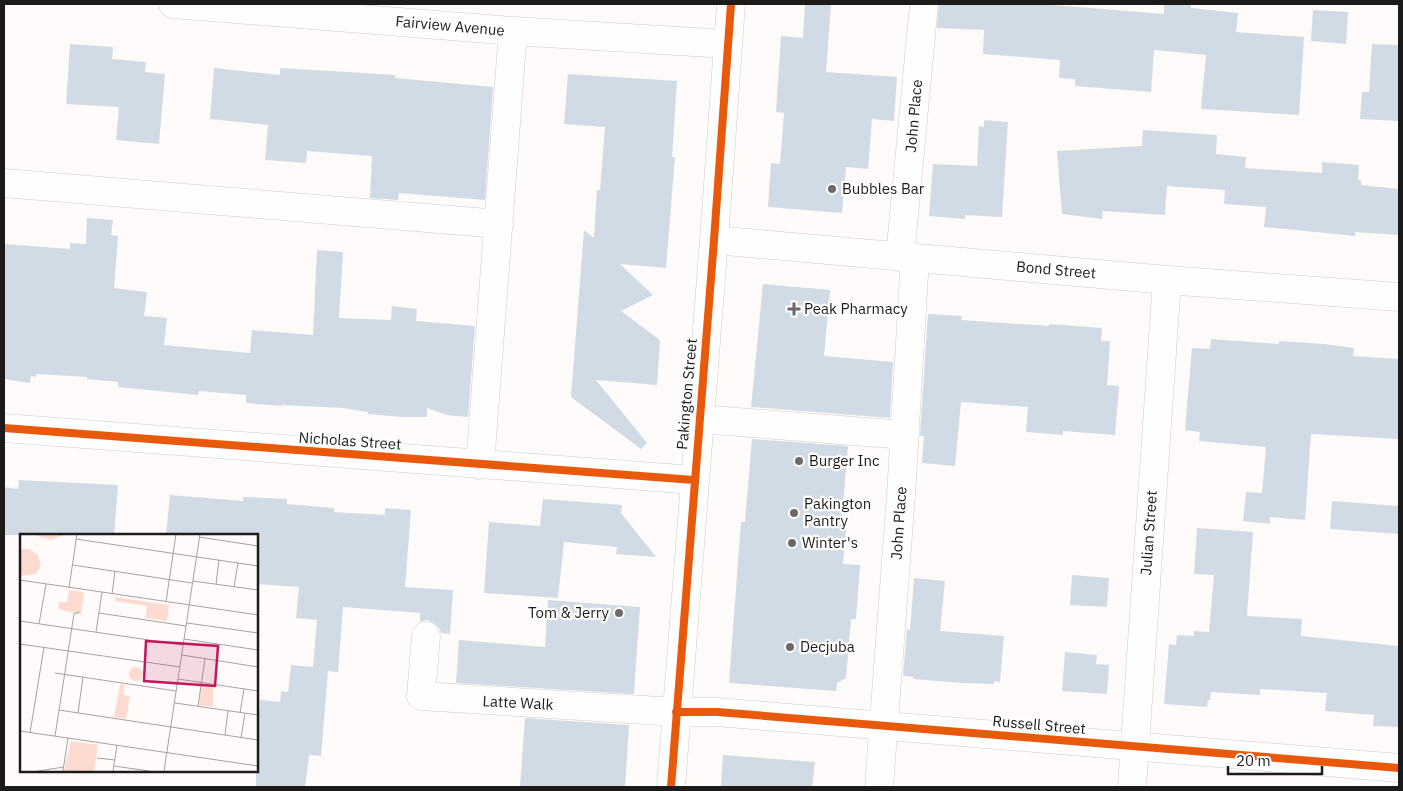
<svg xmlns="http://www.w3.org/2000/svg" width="1403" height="791" viewBox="0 0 1403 791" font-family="'IBM Plex Sans',sans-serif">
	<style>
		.building { fill: #d0dbe5 }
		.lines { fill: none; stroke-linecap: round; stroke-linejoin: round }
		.minor-casing { stroke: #cdcbca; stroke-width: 29 }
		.minor { stroke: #fffefe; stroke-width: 28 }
		.cycleway-casing { stroke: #fff; stroke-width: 11 }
		.cycleway { stroke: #e8590c; stroke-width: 8 }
		.poi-dot { fill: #6c6968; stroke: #fff; stroke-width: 2 }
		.labels { text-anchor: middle; stroke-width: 4.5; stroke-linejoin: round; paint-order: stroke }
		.street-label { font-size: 15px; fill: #1d1b1a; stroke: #fff }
		.poi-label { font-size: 15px; fill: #1d1b1a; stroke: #fff; text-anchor: start }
		.inset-road { fill: none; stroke: #a4a1a0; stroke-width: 1 }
		.view { fill: #c2185b; fill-opacity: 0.15; stroke: #c2185b; stroke-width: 2.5 }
		.inset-edge { fill: none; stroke: #1d1b1a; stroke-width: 2.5 }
	</style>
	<rect width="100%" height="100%" fill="#fefbfa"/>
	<path class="building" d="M805 4H831L826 72 897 77 894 121 872 119 868 169 846 167 842 213 768 207 771 163 780 164 784 113 776 112 781 36 803 38Z
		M939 4H1053V5L1164 14V4H1191V8L1238 13 1236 32 1304 37 1299 115 1201 109 1206 55 1154 50 1151 92 1075 86V79L1059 78 1060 60 983 54 984 30 937 28Z
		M1313 10 1348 12 1346 44 1311 41Z
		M70 44 113 47 112 59 146 62 145 72 165 74 159 144 116 140 119 107 66 104Z
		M1372 44 1399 45V121L1360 119 1362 92H1369Z
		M214 68 280 75V68L349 72 395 75V78L493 87 485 200 399 193 398 200 370 198 372 156 307 151 306 163 265 160 268 125 210 119Z
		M568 74 677 81 672 157H675L666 268 620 264 653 295 621 311 660 340 657 385 596 380 647 443 641 449 571 397 584 230 594 238 597 190H600L605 127 564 124Z
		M984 120 1008 122 1002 217 965 215V219L929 216 933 164 977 166 979 126 984 127Z
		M1143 130 1217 135 1216 154 1246 157 1245 168 1322 173V162L1359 165 1358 180H1361V185L1399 189V235L1355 232V236L1264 227 1266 207 1224 204 1225 190 1167 186 1165 215 1103 211 1102 219 1062 214 1057 151 1142 146Z
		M87 218 113 220 111 235 118 236 114 288 147 292 144 316 167 318 164 345 250 353 252 330 313 335 317 250 343 252 339 318 391 320 392 306 417 309 416 321 475 326 468 417 447 415 427 408V417H402L368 414V412L342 408 282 405V406L246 403V395L199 391 198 395 118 387V382L87 379V377L36 374V377L31 376 30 383 4 379V244L70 249V243L86 244Z
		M763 284 830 290 824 356 893 362 890 418 751 407Z
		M928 314 962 316 961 320 1049 326V324L1102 328 1101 341H1110L1107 385 1119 386 1115 435 1063 431V435L1026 432 1028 407 961 402 955 466 922 463 924 436H921L920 434Z
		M1211 339 1279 344V341L1324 344 1354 348 1353 356 1399 359V439L1311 434 1305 520 1270 517V524L1243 521 1246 492 1262 493 1266 447 1199 441 1200 432 1185 430 1192 348 1210 349Z
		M752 439 848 446 841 530H846L843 564 860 565 856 619H851L846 678 837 683 836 691 729 683 741 522H745Z
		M19 480 118 485 114 535H4V487L18 489Z
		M170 495 243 501V497L287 499V504L334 508V512L385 515V508L411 510 405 587 453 590 450 634 441 633 440 629 434 623 427 620 420 622V613L343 607 338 672 328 671 321 756 309 755 305 787H256V747L260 700 280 702 281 691 288 692 291 665 313 667 317 620 296 618 299 587 256 584V535H166Z
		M543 499 622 505 621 513 656 557 616 554 617 547 564 542 558 598 484 593 489 522 540 526Z
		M1332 501 1399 506V534L1330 529Z
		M1197 528 1253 532 1247 616 1302 619 1301 636 1399 646V727L1373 726 1374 715 1325 711 1327 693 1260 689V695L1211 692 1210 700H1208L1207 707 1164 704 1169 644 1176 645 1177 635 1194 636V631L1209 632 1214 575 1194 574Z
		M1072 575 1109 578 1107 607 1070 605Z
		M914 578 945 581 940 631 1004 636 1000 682 994 681V684L962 683 913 679 914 677 903 676 907 629 910 630Z
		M548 600 640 607 634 694 456 683 459 640 545 647Z
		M1065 652 1097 655 1096 664 1109 665 1107 694 1062 691Z
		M525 718 629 725 625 787H520Z
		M723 755 815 762 812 787H721Z"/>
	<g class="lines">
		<g class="minor-casing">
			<path id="minor" d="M173 4 513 31 727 44
				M4 183 499 224
				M714 240 1167 280 1399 297
				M900 257 924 4
				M699 419 905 435
				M4 428 694 480
				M480 465 513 31
				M426 636 421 696 676 712H717L1399 768
				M671 787 714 240 731 4
				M879 787 901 495 915 258
				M1132 787 1167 280"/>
		</g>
		<use href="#minor" class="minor"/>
		<g class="cycleway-casing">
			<path id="cycleway" d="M4 428 694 480
				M676 712H717L1399 768
				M671 787 714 240 731 4"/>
		</g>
		<use href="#cycleway" class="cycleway"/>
	</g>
	<g class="poi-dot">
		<circle cx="832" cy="189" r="5"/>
		<path d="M791.5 301.5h5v5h5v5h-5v5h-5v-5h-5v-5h5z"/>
		<circle cx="799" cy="461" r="5"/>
		<circle cx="794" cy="513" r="5"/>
		<circle cx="792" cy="543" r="5"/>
		<circle cx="619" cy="613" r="5"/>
		<circle cx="790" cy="647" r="5"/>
	</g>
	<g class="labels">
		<g class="street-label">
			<text transform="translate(450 26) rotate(5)" y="5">Fairview Avenue</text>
			<text transform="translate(914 116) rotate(-85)" y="5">John Place</text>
			<text transform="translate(1056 270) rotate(5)" y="5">Bond Street</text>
			<text transform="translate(687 394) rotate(-85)" y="5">Pakington Street</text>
			<text transform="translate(350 441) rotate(4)" y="5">Nicholas Street</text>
			<text transform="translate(899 523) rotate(-86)" y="5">John Place</text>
			<text transform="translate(1149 533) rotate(-86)" y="5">Julian Street</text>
			<text transform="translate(518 703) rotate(3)" y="5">Latte Walk</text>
			<text transform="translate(1039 725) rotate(5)" y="5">Russell Street</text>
		</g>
		<g class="poi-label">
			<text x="842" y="194">Bubbles Bar</text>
			<text x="804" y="314">Peak Pharmacy</text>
			<text x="809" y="466">Burger Inc</text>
			<text x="804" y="509">Pakington<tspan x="804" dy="17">Pantry</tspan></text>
			<text x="802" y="548">Winter's</text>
			<text x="609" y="618" text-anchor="end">Tom &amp; Jerry</text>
			<text x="800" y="652">Decjuba</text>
		</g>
	</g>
	<g transform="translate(20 534)">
		<rect width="238" height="238" fill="#fefbfa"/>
		<path d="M12 0H46L31 6ZM0 15H10L18 21 21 31 16 40 0 42ZM49 56 64 58 61 81 38 75 39 68H47ZM95 63 149 71 147 87 126 84 127 72 95 67ZM109 140a7 7 0 1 1 14 0a7 7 0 1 1-14 0ZM100 150 105 151 103 161 110 162 106 185 94 183ZM182 151 193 152V173L179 171ZM51 207 78 211 74 237H44Z" fill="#fddbd0"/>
		<path class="inset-road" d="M179 3 238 12M56 5 238 32M53 31 172 49M0 46 238 81M173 47 238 56M196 50 199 26M214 53 218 29M49 54 57 0M92 60 95 37M146 68 156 0M79 79 166 92M0 87 163 111M167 89 238 99M19 90 26 50M76 98 82 58M164 105 238 116M0 110 160 133M162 121 238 133M35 139 156 157M158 145 238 157M155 169 238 181M178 172 185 125M39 176 151 193M58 179 63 143M220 179 224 155M151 193 238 206M0 197 238 232M10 199 24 113M205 201 208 177M35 202 54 80 59 78M221 204 225 179M77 224 95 226M94 232 129 237M18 237 44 233M43 237 48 204M93 237 97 211M144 237 180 0"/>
		<path class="view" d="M126 107 198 112 195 152 124 147Z"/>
		<rect width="238" height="238" class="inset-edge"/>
	</g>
	<rect width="1403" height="791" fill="none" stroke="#1d1b1a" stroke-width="10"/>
	<path d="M1228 766v8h94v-8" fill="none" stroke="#1d1b1a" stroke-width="2.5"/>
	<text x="1236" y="766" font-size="15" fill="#1d1b1a" stroke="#ffffff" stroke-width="4" paint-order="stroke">20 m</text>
</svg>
